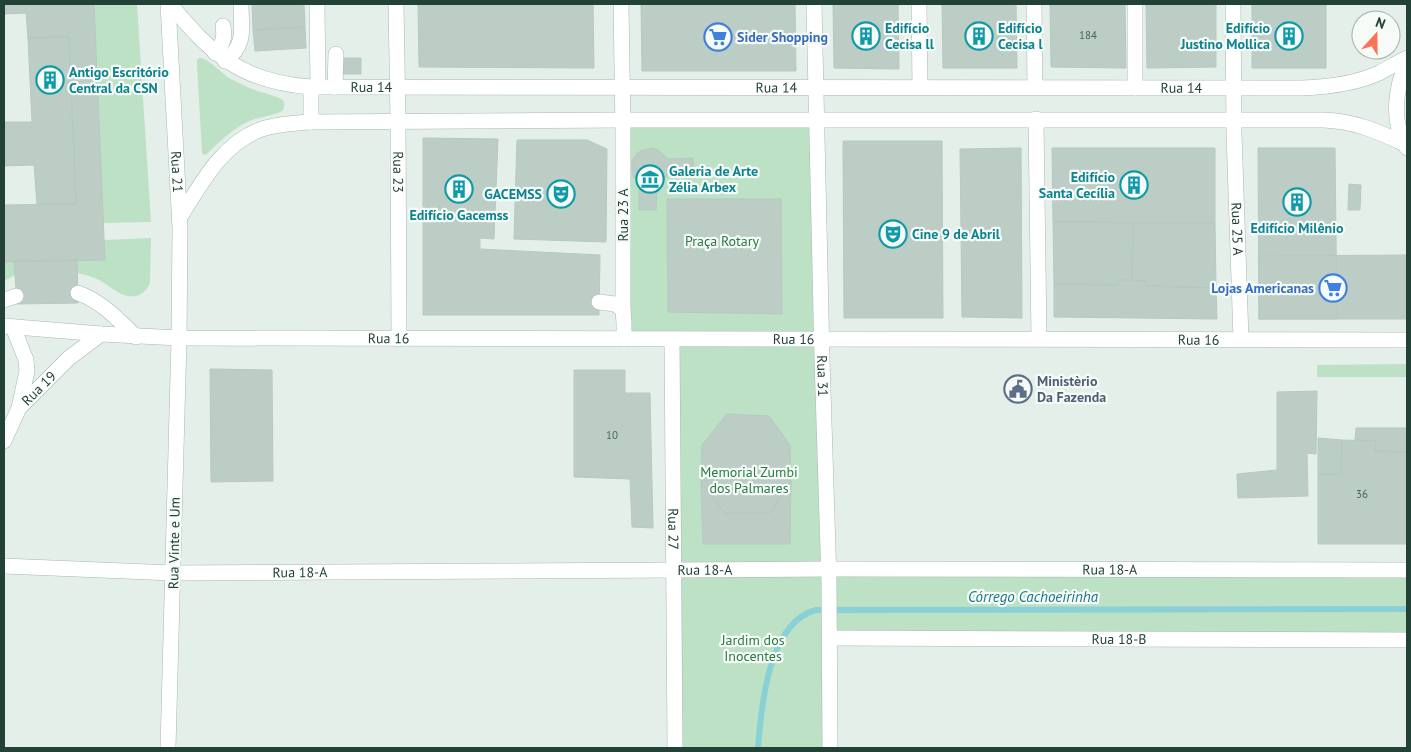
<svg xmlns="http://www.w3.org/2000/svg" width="1411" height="752" viewBox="0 0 1411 752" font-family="'PT Sans',sans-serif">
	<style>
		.green { fill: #bce1c4 }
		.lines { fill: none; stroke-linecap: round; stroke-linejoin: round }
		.stream { stroke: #8ad0d7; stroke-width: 6 }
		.building { fill: #bccdc5; stroke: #b6c9c0 }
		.minor-tunnel { stroke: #beccc6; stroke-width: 15; stroke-dasharray: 15 8; stroke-linecap: butt }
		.minor-casing { stroke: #a7b8b1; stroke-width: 16 }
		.minor { stroke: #fff; stroke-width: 15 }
		.labels { text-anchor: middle; stroke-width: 4.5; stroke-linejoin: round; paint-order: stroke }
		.number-label { font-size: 11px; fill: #48655a }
		.culture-label { font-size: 14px; font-weight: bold; fill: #0d838f; stroke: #f6fbf8; text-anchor: start }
		.shop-label { font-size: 14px; font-weight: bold; fill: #366cbe; stroke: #f6fbf8; text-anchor: start }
		.street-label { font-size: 14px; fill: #224237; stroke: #f6fbf8 }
		.park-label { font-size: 14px; fill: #297c43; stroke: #f6fbf8 }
		.service-label { font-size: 14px; font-weight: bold; fill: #4e5e75; stroke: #f6fbf8; text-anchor: start }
		.water-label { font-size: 15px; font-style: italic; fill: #177983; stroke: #f6fbf8 }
	</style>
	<rect width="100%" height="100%" fill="#e5efea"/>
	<path class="green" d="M94 4H137L151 222 103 223Z
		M199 58C209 58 222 74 231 79 240 84 251 89 261 92 268 94 276 96 283 100 285 104 285 107 282 111 278 114 258 118 252 120 234 127 220 141 207 154L204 155 202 153 197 64V60Z
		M817 119 829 569 1407 570V640L831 638 830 748H675L672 339H624L623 120Z
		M151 238 150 282C149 287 146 291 141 294 124 303 111 285 97 279 90 276 84 274 77 273V260H105L104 240Z
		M14 261 15 275 4 281V262Z
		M1407 364V377H1317V365Z"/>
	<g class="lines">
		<path class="stream" d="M758 748C761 708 768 622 816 610L1407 609"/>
	</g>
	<path class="building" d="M4 4H94L105 260 4 262V205L76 204 69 37 28 38 26 13 4 14Z
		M252 4H304L305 27 253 30Z
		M418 4H593L594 68 419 67Z
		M641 4H795L796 71H642Z
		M833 4H898L899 69 834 68Z
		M942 4H1016L1017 68H943Z
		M1050 4H1125L1126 68 1051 67Z
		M1146 4H1216V67L1147 68Z
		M1252 4H1326V68H1252Z
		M305 27 306 48 255 51 253 30Z
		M69 37 76 204H37L34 165 4 166V122H32L28 38Z
		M341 58H361V74H341Z
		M423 138 498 139 494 239 480 238V249L600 255 599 315H423Z
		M517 140H587L607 149 606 242 514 239Z
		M843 141H942L943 318H844Z
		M652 148 658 150 668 159 693 158 694 174 668 175 663 180 657 184 656 210H639V183L634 178 632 173V161L636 155 640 151Z
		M1021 148 1022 318 962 317 960 149Z
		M1052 148H1215V223L1053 222Z
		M1258 148H1335L1337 319H1259Z
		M1349 184 1361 185 1360 210H1348Z
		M667 199H781L782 314 668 312Z
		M1053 222 1133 223 1132 280H1118V285L1054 284Z
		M1133 223H1215L1216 288 1146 286V281L1132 280Z
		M1407 255V319H1259V256Z
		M77 260 78 303 17 304 14 261Z
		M1118 280 1146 281V286L1216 288 1217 319 1054 317V284L1118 285Z
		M210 369 272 370 273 481 211 482Z
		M574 370H625V393H650L653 528 632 527 630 479 574 477Z
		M1317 391 1316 454 1307 453 1308 496 1238 498 1237 474 1277 470V392Z
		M727 414 769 416 790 445 791 481 770 513H725L701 483 702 445Z
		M1356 428H1407V452L1375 451 1376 441 1355 440Z
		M1318 438 1342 440 1341 474H1318Z
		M1342 440 1376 441 1375 451 1407 452V544H1318V474H1341Z
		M791 481 790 544H703L701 483 725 513H770Z"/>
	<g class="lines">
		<path class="minor-tunnel" d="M16 296 78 293"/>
		<g class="minor-casing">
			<g id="minor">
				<path id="s1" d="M168 4 180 228 179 338 168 748"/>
				<path id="s2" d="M170 4C212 55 242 82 311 87L1302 88C1329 87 1355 84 1379 73 1389 68 1398 62 1407 58"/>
				<path d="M317 4 318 87"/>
				<path id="s3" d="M396 4 398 120 399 339"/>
				<path d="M621 4 623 131V310"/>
				<path id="s4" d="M814 4 822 358 829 582 830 748"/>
				<path d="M919 4 920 87"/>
				<path d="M1034 4 1035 87"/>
				<path d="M1135 4V88"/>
				<path id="s5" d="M1233 4 1234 133 1241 339"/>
				<path d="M215 53C223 44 225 38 223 26"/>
				<path d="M225 61C247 44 241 29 241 4"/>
				<path d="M1407 63C1395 88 1391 123 1407 148"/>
				<path d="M335 87 336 54"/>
				<path d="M1036 119 1039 339"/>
				<path d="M311 122V87"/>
				<path d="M180 217C201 184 222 143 262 129 278 124 295 123 311 122L623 120H1323C1354 121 1377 131 1405 144"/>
				<path d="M78 293C101 301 119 320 136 337"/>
				<path d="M4 300 16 296"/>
				<path d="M599 302 615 304 623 310 624 323V339"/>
				<path id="s6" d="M4 326 101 334 179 338 1407 340"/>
				<path id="s7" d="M672 339 675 748"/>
				<path id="s8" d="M19 408 69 358 101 334"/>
				<path d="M4 441 19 408 27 371 26 360 13 327"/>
				<path id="s9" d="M4 566 173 573 829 569 1407 570"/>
				<path id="s10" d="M830 638 1407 640"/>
			</g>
		</g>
		<use href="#minor" class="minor"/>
	</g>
	<defs>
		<g id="building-ring" transform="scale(1.4375)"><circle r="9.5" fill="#f6fbf8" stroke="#0f9aa8" stroke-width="1.5"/><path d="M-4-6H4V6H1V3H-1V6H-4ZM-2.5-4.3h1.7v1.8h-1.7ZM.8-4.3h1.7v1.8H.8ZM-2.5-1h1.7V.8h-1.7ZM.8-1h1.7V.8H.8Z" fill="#0f9aa8"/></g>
		<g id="supermarket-ring" transform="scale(1.4375)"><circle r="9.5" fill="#f6fbf8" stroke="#3f7fe0" stroke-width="1.5"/><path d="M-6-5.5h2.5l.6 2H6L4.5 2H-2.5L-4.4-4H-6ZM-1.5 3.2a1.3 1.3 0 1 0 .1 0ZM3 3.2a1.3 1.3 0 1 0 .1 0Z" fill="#3f7fe0"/></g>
		<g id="museum-ring" transform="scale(1.4375)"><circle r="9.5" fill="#f6fbf8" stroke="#0f9aa8" stroke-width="1.5"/><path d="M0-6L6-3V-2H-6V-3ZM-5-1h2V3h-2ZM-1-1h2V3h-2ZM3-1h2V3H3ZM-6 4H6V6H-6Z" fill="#0f9aa8"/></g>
		<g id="theatre-ring" transform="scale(1.4375)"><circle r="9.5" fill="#f6fbf8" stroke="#0f9aa8" stroke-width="1.5"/><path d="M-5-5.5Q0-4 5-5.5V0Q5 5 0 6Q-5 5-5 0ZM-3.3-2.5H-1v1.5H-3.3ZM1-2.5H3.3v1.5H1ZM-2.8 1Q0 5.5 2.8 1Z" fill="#0f9aa8"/></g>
		<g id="civic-ring" transform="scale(1.4375)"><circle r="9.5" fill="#f6fbf8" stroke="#5c6f8a" stroke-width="1.5"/><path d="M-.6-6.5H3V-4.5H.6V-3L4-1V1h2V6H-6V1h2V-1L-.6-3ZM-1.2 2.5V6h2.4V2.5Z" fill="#5c6f8a"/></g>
	</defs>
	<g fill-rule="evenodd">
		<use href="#building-ring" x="866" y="36"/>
		<use href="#building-ring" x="979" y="36"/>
		<use href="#building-ring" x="1289" y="36"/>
		<use href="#supermarket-ring" x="718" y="37"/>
		<use href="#building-ring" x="50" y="80"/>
		<use href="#museum-ring" x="650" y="179"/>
		<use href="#building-ring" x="1134" y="185"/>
		<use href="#building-ring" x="459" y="189"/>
		<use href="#theatre-ring" x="561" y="194"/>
		<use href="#building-ring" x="1297" y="202"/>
		<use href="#theatre-ring" x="893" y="234"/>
		<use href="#supermarket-ring" x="1333" y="288"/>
		<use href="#civic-ring" x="1018" y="389"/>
	</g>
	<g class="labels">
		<g class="number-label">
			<text x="1088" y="39">184</text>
			<text x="612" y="439">10</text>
			<text x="1362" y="498">36</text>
		</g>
		<g class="culture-label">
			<text x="885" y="33">Edifício<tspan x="885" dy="16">Cecisa ll</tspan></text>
			<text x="998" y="33">Edifício<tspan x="998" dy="16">Cecisa l</tspan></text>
			<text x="1270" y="33" text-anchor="end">Edifício<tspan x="1270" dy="16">Justino Mollica</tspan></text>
			<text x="69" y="77">Antigo Escritório<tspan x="69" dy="16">Central da CSN</tspan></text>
			<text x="669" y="176">Galeria de Arte<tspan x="669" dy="16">Zélia Arbex</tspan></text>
			<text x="1115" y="182" text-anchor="end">Edifício<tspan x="1115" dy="16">Santa Cecília</tspan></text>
			<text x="542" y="199" text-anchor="end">GACEMSS</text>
			<text x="459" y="220" text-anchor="middle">Edifício Gacemss</text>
			<text x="1297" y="233" text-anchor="middle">Edifício Milênio</text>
			<text x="912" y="239">Cine 9 de Abril</text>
		</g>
		<g class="shop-label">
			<text x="737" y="42">Sider Shopping</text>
			<text x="1314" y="293" text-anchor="end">Lojas Americanas</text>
		</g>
		<g class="street-label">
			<text dy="5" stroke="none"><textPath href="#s2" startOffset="230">Rua 14</textPath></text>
			<text dy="5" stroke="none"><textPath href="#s2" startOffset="635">Rua 14</textPath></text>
			<text dy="5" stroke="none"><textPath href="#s2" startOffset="1040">Rua 14</textPath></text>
			<text dy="5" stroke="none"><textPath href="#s1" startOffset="168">Rua 21</textPath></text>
			<text dy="5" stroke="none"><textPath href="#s3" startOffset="168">Rua 23</textPath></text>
			<text transform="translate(623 215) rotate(-90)" y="5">Rua 23 A</text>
			<text dy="5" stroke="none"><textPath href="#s5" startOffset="225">Rua 25 A</textPath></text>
			<text dy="5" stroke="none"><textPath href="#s6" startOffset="385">Rua 16</textPath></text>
			<text dy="5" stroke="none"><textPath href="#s6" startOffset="790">Rua 16</textPath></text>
			<text dy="5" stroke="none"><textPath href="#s6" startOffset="1195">Rua 16</textPath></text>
			<text dy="5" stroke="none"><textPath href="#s4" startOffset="372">Rua 31</textPath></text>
			<text dy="5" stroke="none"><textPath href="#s8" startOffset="28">Rua 19</textPath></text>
			<text dy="5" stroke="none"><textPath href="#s7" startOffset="190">Rua 27</textPath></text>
			<text transform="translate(174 543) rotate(-89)" y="5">Rua Vinte e Um</text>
			<text dy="5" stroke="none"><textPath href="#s9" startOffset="1106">Rua 18-A</textPath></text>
			<text dy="5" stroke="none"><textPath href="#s9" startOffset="701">Rua 18-A</textPath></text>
			<text dy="5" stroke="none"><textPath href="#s9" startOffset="296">Rua 18-A</textPath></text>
			<text dy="5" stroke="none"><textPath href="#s10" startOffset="289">Rua 18-B</textPath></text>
		</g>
		<g class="park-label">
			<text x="722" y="246">Praça Rotary</text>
			<text x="749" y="477">Memorial Zumbi<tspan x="749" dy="16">dos Palmares</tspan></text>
			<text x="753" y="645">Jardim dos<tspan x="753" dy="16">Inocentes</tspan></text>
		</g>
		<g class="service-label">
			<text x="1037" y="386">Ministèrio<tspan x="1037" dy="16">Da Fazenda</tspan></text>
		</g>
		<g class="water-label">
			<text x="1033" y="602">Córrego Cachoeirinha</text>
		</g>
	</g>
	<rect width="1411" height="752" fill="none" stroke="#224237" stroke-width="10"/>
	<g transform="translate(1376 35) rotate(21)"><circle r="24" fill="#f6fbf8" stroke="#a1b1ab"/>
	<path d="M0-4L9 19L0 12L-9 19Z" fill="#fb7357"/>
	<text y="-8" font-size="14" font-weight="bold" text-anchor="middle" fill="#224237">N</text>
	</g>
</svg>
